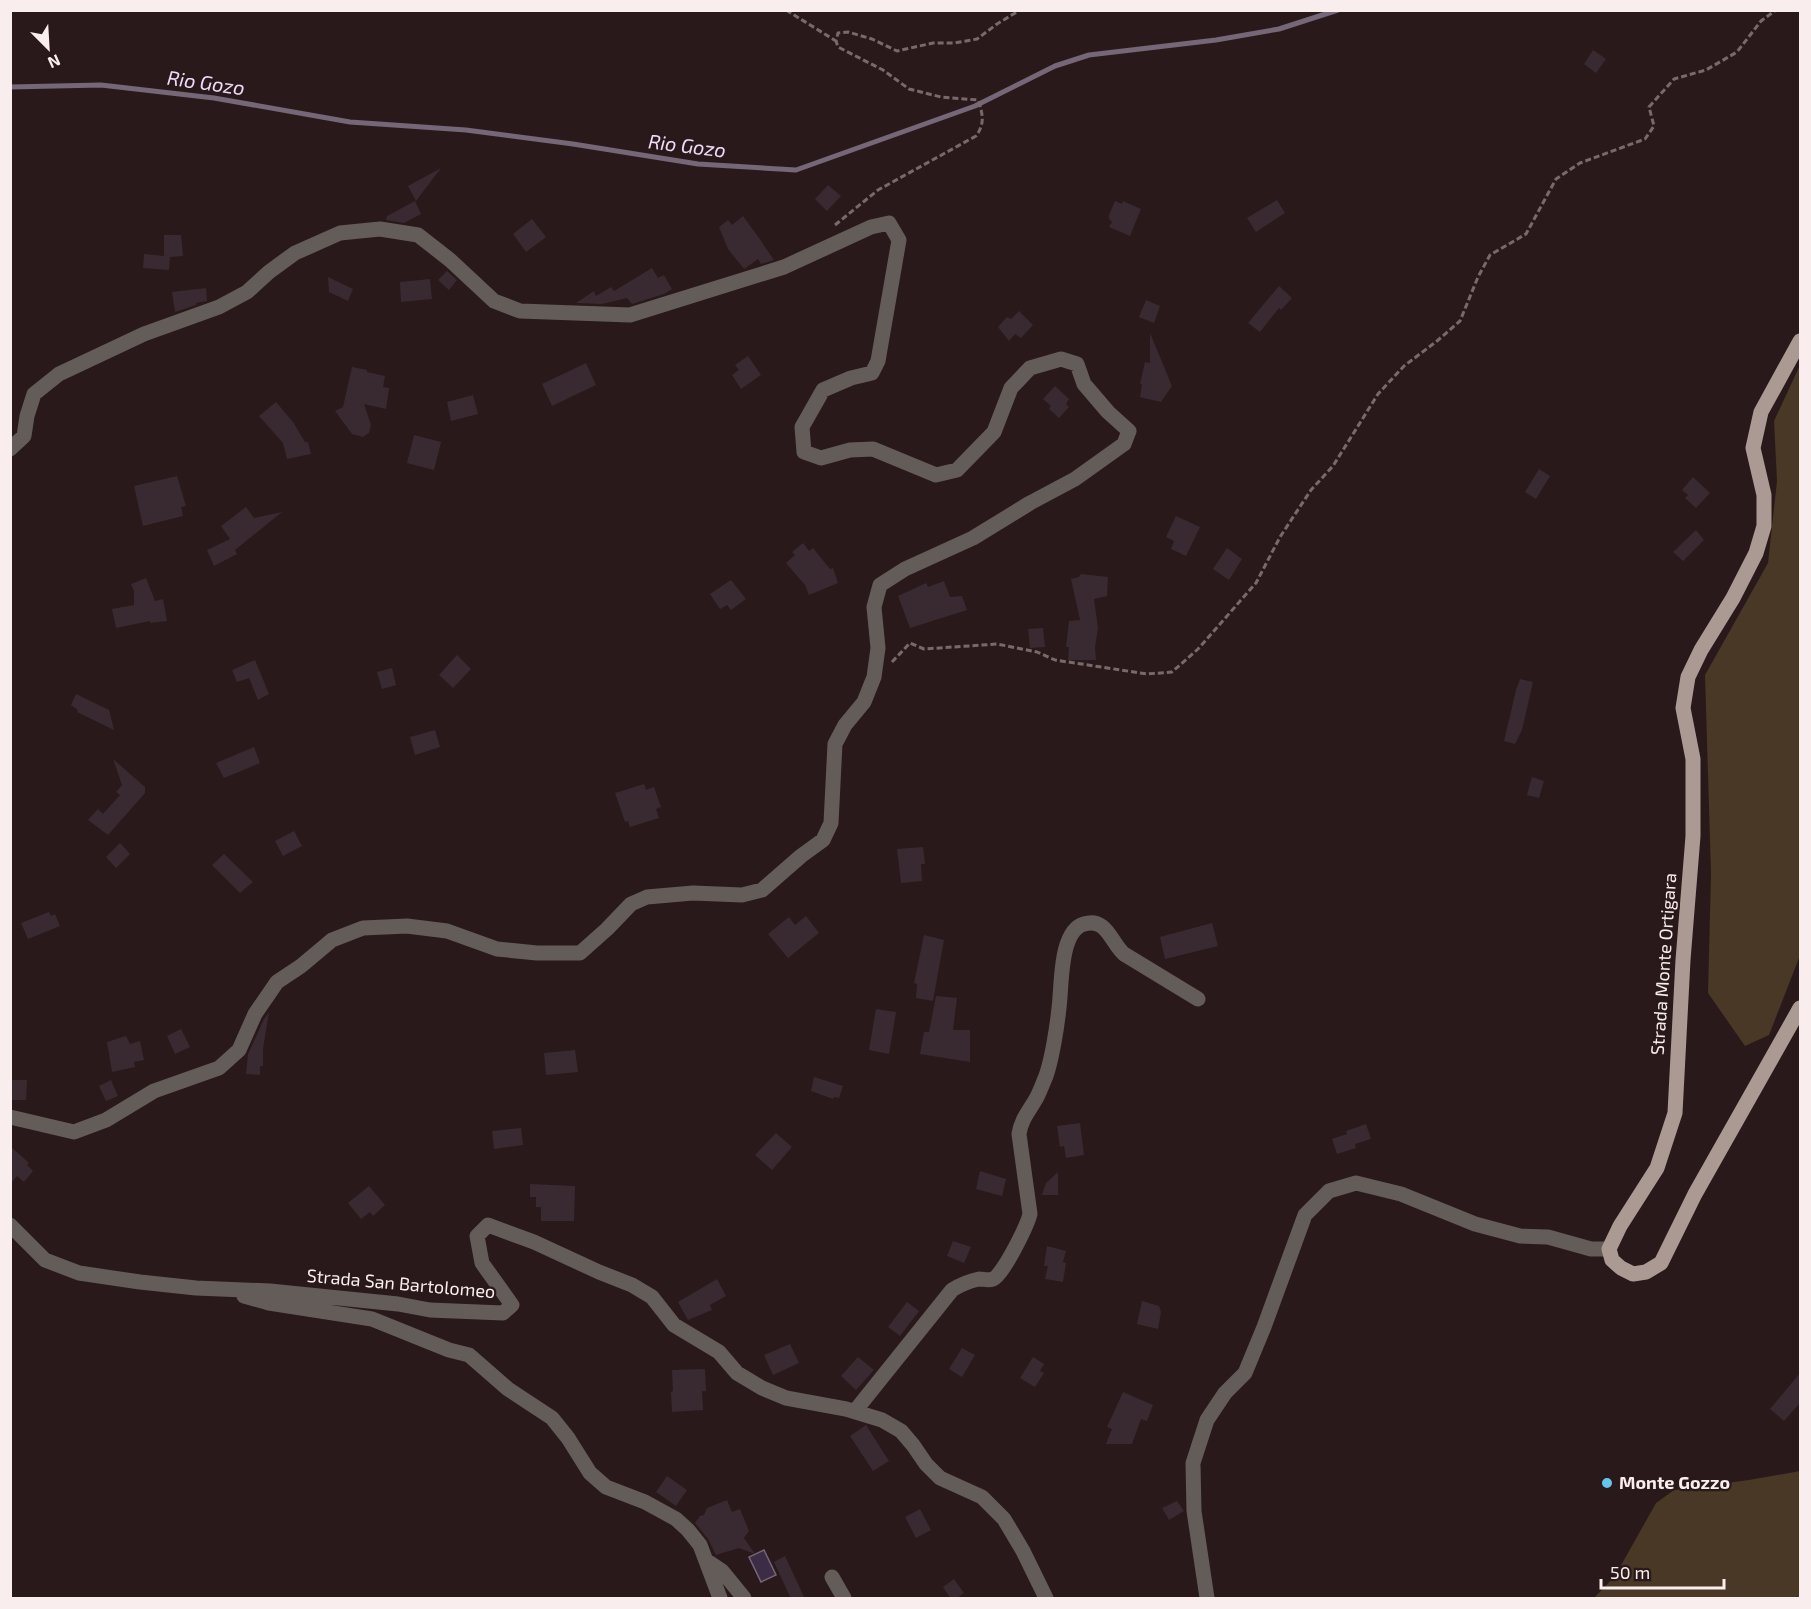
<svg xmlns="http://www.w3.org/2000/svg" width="1811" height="1609" viewBox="0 0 1811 1609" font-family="'Exo 2',sans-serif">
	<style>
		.green { fill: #483825 }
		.water { fill: #3d2c45; stroke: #756678; stroke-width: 1.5 }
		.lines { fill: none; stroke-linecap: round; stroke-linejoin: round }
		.stream { stroke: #756678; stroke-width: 5 }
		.building { fill: #392a32 }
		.path { stroke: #786a6b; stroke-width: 3; stroke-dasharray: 6 3; stroke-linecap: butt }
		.minor { stroke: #645c58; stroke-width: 15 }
		.major { stroke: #ab9a93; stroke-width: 15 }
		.poi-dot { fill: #65c5ee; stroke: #29191a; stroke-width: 2 }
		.labels { text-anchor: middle; stroke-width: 4.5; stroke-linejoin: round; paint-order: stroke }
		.street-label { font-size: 18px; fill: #f9edee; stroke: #29191a }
		.poi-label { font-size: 18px; font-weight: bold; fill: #f9edee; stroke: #29191a; text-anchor: start }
		.water-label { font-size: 20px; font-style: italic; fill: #efdaf8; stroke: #29191a }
	</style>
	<rect width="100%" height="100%" fill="#29191a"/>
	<path class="green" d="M1800 365V933L1799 958 1769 1035 1745 1046 1708 993 1711 874 1705 675 1768 563 1777 481 1774 421Z
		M1800 1471V1598H1594L1615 1576 1656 1503 1674 1490 1749 1480Z"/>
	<path class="water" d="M764 1550 776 1575 761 1582 749 1557Z"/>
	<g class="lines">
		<path class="stream" d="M10 87 101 85 214 98 350 122 466 130 573 144 698 164 796 170 975 106 1055 66 1089 55 1216 40 1279 29 1338 10"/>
	</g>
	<path class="building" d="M1593 50 1606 59 1596 73 1584 64Z
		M441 168 422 193 416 201 408 186Z
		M828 185 841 196 827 211 815 199Z
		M1277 200 1285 213 1256 232 1247 218Z
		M415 201 421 214 404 223 386 220 387 216Z
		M1115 201 1122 204 1123 201 1141 209 1130 236 1109 227 1112 222 1109 219V215Z
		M743 216 759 238 774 260 761 264 758 259 744 269 728 249 719 227 728 220 732 225Z
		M532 219 546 237 526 252 513 234Z
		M164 235H181L183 256 170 257 169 270 143 268 144 254 164 256Z
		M652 268 658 278 664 275 672 289 664 294 632 304 627 298 602 304 576 303 594 291 596 296 611 287 614 291Z
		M447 271 457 280 449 290 438 280Z
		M328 277 353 289 348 301 329 292Z
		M430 279 432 299 401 302 400 282Z
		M1279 286 1292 298 1281 310 1279 308 1260 332 1248 323Z
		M206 288 207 301 196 303V305L175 312 172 292Z
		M1146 300 1160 306 1154 323 1139 317Z
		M1019 311 1033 325 1021 338 1015 334 1009 341 998 327 1007 317 1011 319Z
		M1150 333 1172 386 1161 402 1140 397 1142 384H1140L1145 362 1150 363Z
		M748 356 761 375 741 389 732 375 739 370 735 365Z
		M586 363 596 385 552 406 542 384Z
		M352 367 367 370V372L385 376 383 387 389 388 386 409 364 404 371 425 369 433 363 437 352 434 335 411 343 407Z
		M1055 386 1069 399 1066 404 1069 407 1059 418 1049 409 1051 406 1043 399Z
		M473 395 478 414 451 421 447 402Z
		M276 402 293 422 305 442H308L311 454 287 459 283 443 259 416Z
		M414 435 441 442 434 470 407 463Z
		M1539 469 1550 476 1536 499 1525 492Z
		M177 476 186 506 181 507 183 516 143 526 134 486Z
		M1693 477 1710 493 1696 508 1685 498 1688 495 1682 490Z
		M246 507 254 518 282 512 235 550 237 554 214 566 207 550 230 539 221 526Z
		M1176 516 1200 527 1186 556 1171 549 1174 541 1166 537Z
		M1696 530 1704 540 1683 561 1673 552Z
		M803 543 809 551 813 548 830 569 833 568 838 583 809 595 805 585 786 563 795 555 792 552Z
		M1227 548 1242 559 1229 580 1213 569Z
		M1081 574 1108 577 1107 596 1094 599 1098 628 1095 647 1096 660H1068L1069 647H1066L1069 621 1080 620 1071 579 1079 577Z
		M146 578 155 601 163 599 167 621 150 623V621L116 628 112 609 134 605V591L131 584Z
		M731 580 746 599 731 610 727 605 720 609 710 594Z
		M944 581 950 597 962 596 967 610 910 628 898 596 926 583 928 587Z
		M1043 628 1045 647 1030 648 1028 629Z
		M457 655 471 669 453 688 439 675Z
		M255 660 269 694 258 700 249 678 237 682 232 670Z
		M392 668 396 685 382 689 377 672Z
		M1520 679 1533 682 1522 730 1515 744 1504 741 1516 690Z
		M76 694 109 710 114 730 77 712 78 710 71 705Z
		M435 730 440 747 415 755 410 737Z
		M254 747 260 763 224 778 216 763Z
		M113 759 145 787V793L108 835 88 820 98 809 103 814 120 795 116 792 122 785Z
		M1532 777 1544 781 1539 798 1527 795Z
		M644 784 646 790 654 787 661 807 656 809 659 818 630 827 628 821 625 822 615 793Z
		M294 831 302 846 283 856 275 841Z
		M120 843 130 854 116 868 106 857Z
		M923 847 925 864H921L922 881 901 883 897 849Z
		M224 854 253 882 240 893 212 865Z
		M49 912 51 916 55 914 60 926 28 939 21 923Z
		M806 916 819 933 788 958 768 934 789 917 795 925Z
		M1212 923 1218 946 1165 959 1160 937Z
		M924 935 944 940 933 1001 916 998 917 984 914 983Z
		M936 996 957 998 953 1030H970V1062L920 1054 924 1032H929Z
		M876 1009 896 1012 889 1054 869 1050Z
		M269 1012 263 1049V1066H260V1075L246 1074 248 1054 264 1019Z
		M181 1029 190 1047 175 1054 167 1036Z
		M126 1036 130 1044 140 1041 144 1060 134 1062 135 1067 112 1072 107 1042Z
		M575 1050 578 1072 546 1075 544 1053Z
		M814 1077 843 1086 839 1098 834 1097 833 1099 811 1091Z
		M10 1080H27L26 1100H10Z
		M111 1080 118 1096 106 1101 99 1086Z
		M1080 1123 1084 1155 1066 1158 1064 1146 1060 1147 1057 1126Z
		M1366 1124 1371 1139 1355 1144 1356 1148 1337 1154 1332 1139 1347 1134 1346 1131Z
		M521 1128 523 1145 494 1149 492 1131Z
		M776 1133 792 1147 772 1170 755 1155Z
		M10 1146 29 1163 27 1165 33 1171 24 1182 17 1176 10 1184Z
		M980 1171 1006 1179 1002 1196 976 1189Z
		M1058 1172V1195H1042L1046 1183Z
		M530 1184 575 1186 574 1221H541V1207H536V1197H530Z
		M369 1186 385 1205 373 1216 370 1212 361 1219 348 1203Z
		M953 1241 971 1247 964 1263 947 1256Z
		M1047 1246 1066 1251 1063 1262 1066 1263 1063 1282 1045 1279 1048 1266H1044Z
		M717 1279 726 1296 710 1305 712 1310 688 1320 678 1302Z
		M1142 1301 1159 1306 1161 1312 1158 1329 1137 1324Z
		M907 1302 919 1311 900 1336 888 1327Z
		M790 1344 799 1363 773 1375 764 1355Z
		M962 1348 975 1355 962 1377 949 1369Z
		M858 1357 874 1370 856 1390 841 1376Z
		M1033 1357 1044 1364 1040 1371 1044 1373 1035 1387 1020 1378Z
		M705 1369 706 1391H702L703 1410 672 1412 671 1392 673 1391 672 1370Z
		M1800 1373V1403L1784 1421 1770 1409Z
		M1123 1392 1153 1405 1147 1421 1141 1419 1132 1444H1106L1112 1429 1107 1427Z
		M866 1425 889 1461 873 1471 850 1436Z
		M667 1476 687 1490 676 1506 656 1492Z
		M727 1500 732 1512 740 1509 749 1531 744 1538 755 1554 739 1548 716 1555 708 1539 695 1523 700 1516 704 1515 707 1508Z
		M1177 1501 1184 1511 1169 1520 1162 1508Z
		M920 1509 931 1530 916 1538 905 1517Z
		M785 1556 805 1599H791L774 1562Z
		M954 1579 964 1593 956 1599H951L943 1587Z"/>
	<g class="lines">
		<path class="path" d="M786 10 836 41
			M835 225 878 190 976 136C985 124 983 114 978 100L941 97 909 89 883 70 838 47 836 41 838 33 848 32 872 39 897 51 933 43H954L977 39 997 24 1020 10
			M892 662 910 643 924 649 997 644 1037 652 1055 660 1147 674 1172 672 1198 649 1256 583 1280 537 1311 490 1333 466 1378 394 1404 366 1437 341 1460 321 1478 277 1490 255 1526 234 1556 179 1580 163 1645 139 1654 126 1649 107 1674 79 1706 70 1737 52 1761 21 1776 10"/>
		<path class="minor" d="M10 449 24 436 27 416 34 394 59 374 144 334 219 307 247 292 269 272 295 253 340 233 380 229 418 235 450 260 494 301 520 311 630 315 784 267 871 227 889 223 899 240 878 361 872 373 851 378 823 390 802 427 804 452 821 458 850 450 873 449 936 475 957 470 994 432 1011 388 1030 368 1061 359 1077 364 1084 384 1108 412 1129 431 1124 444 1075 479 1030 503 973 538 905 569 880 585 874 607 878 648 874 677 864 702 845 725 835 744 831 823 823 840 801 856 762 890 742 895 693 893 647 897 631 904 607 929 580 953H537L497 949 447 931 407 926 363 928 332 940 301 966 277 982 255 1014 239 1050 219 1068 154 1091 106 1120 74 1132 10 1117
			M10 1225 45 1260 79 1273 140 1282 196 1288 270 1291 398 1304 430 1310 503 1313 512 1305 482 1263 477 1236 488 1225 534 1242 599 1272 632 1285 652 1297 674 1325 719 1352 737 1373 762 1388 786 1398 846 1409 882 1420 901 1431 913 1445 926 1464 940 1478 982 1497 1004 1519 1023 1551 1046 1598
			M244 1296 269 1303 372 1319 449 1350 469 1355 508 1389 552 1418 568 1438 590 1473 606 1487 645 1502 676 1519 688 1530 700 1545 720 1598
			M855 1411 952 1290C960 1285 969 1281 979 1279 983 1279 988 1281 993 1279 1003 1275 1027 1226 1030 1214L1019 1134C1021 1119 1030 1110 1037 1097 1040 1091 1043 1083 1046 1076 1052 1059 1057 1027 1059 1008 1062 987 1059 931 1084 924 1107 917 1111 943 1124 954L1198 999
			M707 1561 722 1571 744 1598
			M832 1577 844 1598
			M1207 1598 1194 1511 1193 1463 1207 1420 1225 1393 1245 1373 1264 1327 1305 1215 1329 1191 1356 1183 1401 1194 1475 1224 1520 1236 1548 1237 1591 1249H1609"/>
		<path class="major" d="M1800 341 1761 412 1753 448 1764 495V526L1756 553 1733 598 1701 650 1688 677 1683 708 1693 759V836L1683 960 1675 1113 1657 1168 1620 1226 1609 1249 1612 1260 1621 1268 1633 1274 1646 1272 1661 1263 1695 1194 1800 1008"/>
	</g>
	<circle class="poi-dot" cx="1607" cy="1483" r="6"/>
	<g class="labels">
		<g class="street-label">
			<text transform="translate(1664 964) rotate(-86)" y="6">Strada Monte Ortigara</text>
			<text transform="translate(401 1284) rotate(5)" y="6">Strada San Bartolomeo</text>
		</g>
		<g class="poi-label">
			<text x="1619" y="1489">Monte Gozzo</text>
		</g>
		<g class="water-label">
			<text transform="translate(206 83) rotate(8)" y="7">Rio Gozo</text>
			<text transform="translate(687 146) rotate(7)" y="7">Rio Gozo</text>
		</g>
	</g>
	<rect width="1811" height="1609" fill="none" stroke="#f9edee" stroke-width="24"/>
	<g transform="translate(48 48) rotate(156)" stroke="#29191a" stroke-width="4.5" paint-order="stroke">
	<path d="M0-4.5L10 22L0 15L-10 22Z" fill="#f9edee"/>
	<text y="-9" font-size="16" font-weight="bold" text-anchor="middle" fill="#f9edee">N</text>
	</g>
	<path d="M1601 1579v9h123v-9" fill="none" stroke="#f9edee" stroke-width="3"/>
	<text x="1610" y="1579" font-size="18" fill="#f9edee" stroke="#29191a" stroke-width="4.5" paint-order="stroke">50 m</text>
</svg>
